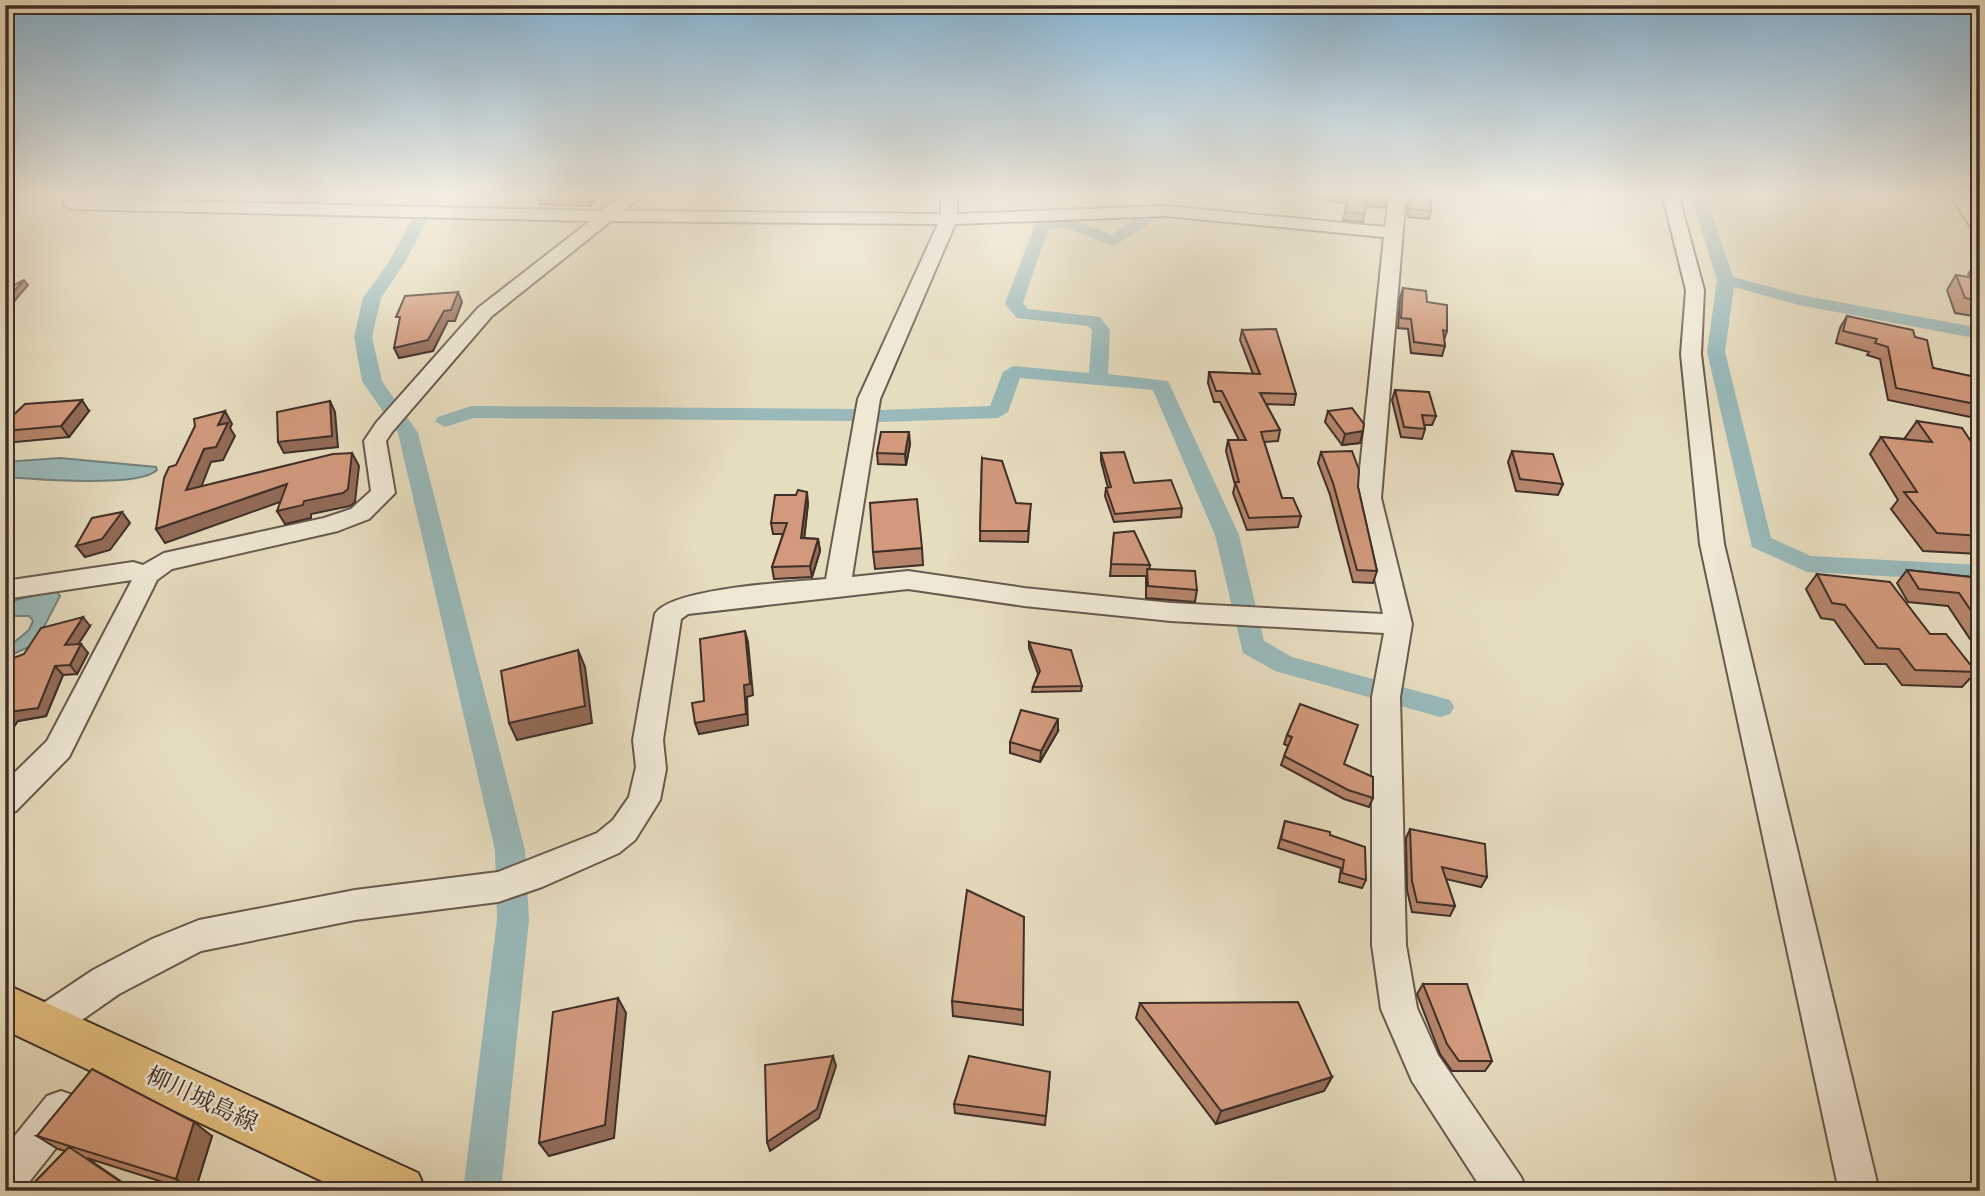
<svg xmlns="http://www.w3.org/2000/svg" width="1985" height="1196" viewBox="0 0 1985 1196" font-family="'IM FELL Great Primer','Noto Serif JP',serif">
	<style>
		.water { fill: #99b9ba; stroke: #758280; stroke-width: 2 }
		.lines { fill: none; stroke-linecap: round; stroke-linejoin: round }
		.canal { fill: #99b9ba; fill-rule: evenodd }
		.minor-casing { stroke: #685a4e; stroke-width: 4 }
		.major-casing { stroke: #3e2f28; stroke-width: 4 }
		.minor { fill: #efe8d5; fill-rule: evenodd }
		.major { fill: #e3be7f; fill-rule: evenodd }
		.wall { fill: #b5846b; stroke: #3e2f28; stroke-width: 2 }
		.shaded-wall { fill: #936b57; stroke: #3e2f28; stroke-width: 2 }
		.building { fill: #d2997c; stroke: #3e2f28; stroke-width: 2 }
		.labels { text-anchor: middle; stroke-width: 5; stroke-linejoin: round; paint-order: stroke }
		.near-street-label { font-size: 24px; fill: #3e2f28; stroke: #efe8d5 }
	</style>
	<rect width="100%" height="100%" fill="#e6dcbe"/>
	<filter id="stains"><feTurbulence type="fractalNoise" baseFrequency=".00286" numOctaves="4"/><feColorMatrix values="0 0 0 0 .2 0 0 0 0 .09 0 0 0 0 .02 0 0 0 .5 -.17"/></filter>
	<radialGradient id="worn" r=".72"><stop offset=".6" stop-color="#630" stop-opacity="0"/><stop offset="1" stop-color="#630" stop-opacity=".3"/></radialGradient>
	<path class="water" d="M60 458 156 467 157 470C139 488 34 479 5 477V462Z
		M55 590 60 596 35 644 5 658V650L29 630 33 621 29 616H5V607L16 600Z"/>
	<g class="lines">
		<path class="canal" d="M426 193H441L405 262 381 298 372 337 382 381 418 433 525 850 529 920 501 1191H463L497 920 495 850 398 433 362 381 354 337 363 298 389 262Z
			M1690 193H1705L1733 277 1801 295 1980 328V339L1799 305 1734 287 1725 352 1771 538 1811 556 1980 565V581L1807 572 1752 547 1707 352 1717 280Z
			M1146 210 1154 215 1152 222 1114 246 1066 228 1048 229 1023 303 1028 309 1100 317 1110 330 1108 374 1168 381 1239 535 1264 641 1292 657 1450 700 1454 707 1450 714 1440 717 1275 671 1243 653 1215 535 1153 390 1020 378 1008 412 998 418 879 422 869 416 879 410 990 406 1003 372 1013 366 1089 373 1092 330 1088 326 1017 318 1005 304 1036 222 1068 218 1112 235Z
			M471 406 854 409 864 415 854 421 473 418 445 427 435 421 438 417Z"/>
		<g class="minor-casing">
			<path id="minor" d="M71 193H87L83 199 600 211 628 193H647L622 211 941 214V193H957V214L1165 206 1385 227 1390 193H1406L1381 498 1412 624 1400 697 1406 945 1417 1008 1438 1055 1521 1177 1527 1191H1483L1412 1081 1381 1009 1372 945V697L1384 633 1171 621 1024 606 908 589 688 614 681 619 663 740 666 769 660 800 635 840 619 853 542 887 498 902 355 920 201 951 119 994 59 1036 46 1041 33 1036 28 1023 33 1010 93 970 152 939 199 920 355 890 498 872 597 833 613 820 629 797 636 767 633 740 655 614C670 588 793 582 826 579L858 399 938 224 611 221 492 316 392 432 386 441 395 493 369 519 338 531 172 569 157 580 69 757 16 811 5 815V782L47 741 132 580 5 599V581L133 562 143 565 164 553 324 518 351 509 371 491 364 441 376 423 478 308 590 221 71 209 63 204ZM1165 216 1384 237 1357 498 1383 614 1171 603 1024 588 908 571 852 577 880 399 955 224Z
				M1662 193H1678L1704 290 1701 354 1724 544 1879 1191H1839L1700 544 1681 354 1686 290Z
				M1949 193H1965L1980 215V233L1974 232Z
				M61 1091 75 1096 80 1110 75 1124 22 1191H5V1148L47 1096Z"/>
		</g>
		<g class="major-casing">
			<path id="major" d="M5 984 418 1173 426 1191H343L5 1030Z"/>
		</g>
		<use href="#minor" class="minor"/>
		<use href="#major" class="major"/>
	</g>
	<path class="wall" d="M536 193H601L590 206 540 204Z
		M1309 193H1389L1385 208 1366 206 1363 222 1343 220 1347 204 1308 196Z
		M1406 193H1431L1430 198 1431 211 1429 219 1408 217Z
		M1978 260H1980V317L1955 313 1947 290 1956 275 1970 278 1968 274Z
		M1403 288 1427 302 1447 331 1444 340 1445 346 1442 356 1411 353 1408 329 1398 328 1400 298Z
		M1847 316 1915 337 1933 368 1980 378V419L1888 400 1880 359 1867 355 1869 352 1836 343 1840 328Z
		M1242 330 1296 394 1294 405 1266 404 1280 430 1278 441 1264 442 1282 498 1301 516 1298 527 1247 530 1233 493 1235 485 1226 451 1228 440H1239L1220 402H1214L1208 383 1209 372 1253 374 1240 340Z
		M1395 390 1436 416 1432 425H1424L1425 429 1422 439 1401 437 1392 400Z
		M89 411 69 437 5 443V423Z
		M1328 411 1360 443 1342 445 1325 422Z
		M1917 421 1972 443H1980L1979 554 1923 551 1891 509 1898 500 1870 454 1881 437 1906 439 1905 438Z
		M910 444 906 465 878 464 877 453Z
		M1512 451 1563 484 1558 495 1516 491 1508 462Z
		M1321 452 1358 487 1377 571 1373 583 1353 582 1330 495 1318 463Z
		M1101 453 1134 483 1182 508 1181 517 1114 522 1105 496 1106 488H1108L1101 461Z
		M982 458 1016 503 1030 514 1028 542 980 541Z
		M796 495 808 503 804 538 818 539 820 551 812 577 774 579 772 567 783 534H773L771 523Z
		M1114 533 1150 565 1149 570 1197 590 1195 602 1146 598V576H1110Z
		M922 548 923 565 875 569 873 552Z
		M1907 570 1980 578V640L1970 639 1948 606 1908 602 1897 583Z
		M1817 574 1930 634 1976 672 1962 687 1902 685 1886 664H1865L1834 620 1821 618 1806 589Z
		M90 626 78 644 88 653 77 674 63 675 46 716 18 721 24 654Z
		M1029 642 1082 686 1081 691 1032 692 1033 687 1038 674 1029 648Z
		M1058 731 1040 762 1010 753V742Z
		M1287 735 1344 764 1373 798 1369 807 1344 799 1281 765 1288 746 1284 744Z
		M1285 821 1330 835 1366 880 1362 888 1339 882 1341 868 1278 848Z
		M1410 829 1487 877 1481 887 1446 879 1455 906 1450 916 1412 912 1407 890 1406 838Z
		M1423 984 1492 1061 1485 1071H1452L1440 1054 1417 994Z
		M952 1001 1023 1010V1025L953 1016Z
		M1140 1003 1332 1077 1324 1091 1216 1124 1136 1018Z
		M1050 1072 1045 1125 955 1113 954 1104Z
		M37 1136H212L195 1191H191L87 1158 135 1191H26L65 1151 58 1149Z"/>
	<path class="shaded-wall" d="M586 193H601L590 206Z
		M24 280 28 285 5 312V302Z
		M458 292 462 302 455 321H448L433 351 399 358 394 348Z
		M82 400 89 411 69 437 61 426Z
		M330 401 335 412 338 447 284 453 278 442Z
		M225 411 232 424 230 428 235 436 223 460 211 462 195 503 186 490 204 449Z
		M1363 431 1360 443 1342 445 1345 434Z
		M909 432 910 444 906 465 905 454Z
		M352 453 359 466 355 502 350 506 311 514V518L285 524 277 511 304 501Z
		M287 484 294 497 165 543 156 529Z
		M807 492 808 503 803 550 801 538Z
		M122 512 130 523 110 550 85 557 76 546Z
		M818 539 820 551 812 577 810 566Z
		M83 617 90 626 72 654 65 645Z
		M745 631 748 642 753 695 747 697 748 725 699 734 695 723 744 685Z
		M81 644 88 653 77 674 70 665Z
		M578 650 585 667 592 723 517 740 509 723Z
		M55 666 63 675 46 716 18 721 5 740V718L9 712Z
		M1058 719V731L1040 762 1041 751Z
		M618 998 626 1013 614 1138 549 1156 539 1143Z
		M833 1056 836 1066 819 1118 770 1151 767 1142Z
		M1332 1077 1324 1091 1216 1124 1221 1111Z
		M194 1122 212 1136 195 1191H193L176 1179Z"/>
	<path class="building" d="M1334 193H1389L1387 200 1366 197 1365 214 1345 212 1349 196Z
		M1409 193H1431L1430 198 1431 211 1410 209Z
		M1956 275 1980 279V301L1965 298Z
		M24 280 5 302V290Z
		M1403 288 1426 291 1427 302 1447 305V331L1443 330 1445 346 1414 342 1411 319 1401 318Z
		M458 292 451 310 444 311 428 340 394 348 400 317H396L405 296Z
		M1847 316 1913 330 1915 337 1927 340 1933 368 1980 378V405L1896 388 1888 347 1875 343 1877 339 1843 331Z
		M1276 329 1296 394 1260 393 1280 430 1261 432 1282 498H1293L1301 516 1249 518 1235 482H1239L1228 440H1246L1222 391H1216L1209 372 1260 374 1242 330Z
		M1395 390 1429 392 1436 416 1422 415 1425 429 1404 427Z
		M82 400 61 426 5 431V423L25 404Z
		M330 401 332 436 278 442 277 412Z
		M1352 408 1364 424 1363 431 1345 434 1328 411Z
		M225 411 218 425 228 423 216 447 204 449 186 490 333 454 352 453 348 489 343 493 304 501 303 505 277 511 287 484 156 529 164 478 169 467 176 465 195 426 194 419Z
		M1917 421 1962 428 1972 443H1980V518L1977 517 1980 520V536L1937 533 1904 492H1917L1881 437 1932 442Z
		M881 432H909L905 454 877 453Z
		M1352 451 1359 470 1358 487 1377 571 1357 570 1333 483 1321 452Z
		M1512 451 1553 454 1563 484 1520 479Z
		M1124 452 1134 483 1171 480 1182 508 1115 514 1106 488 1111 487 1101 453Z
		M982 458 1002 461 1016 503 1031 504 1028 531H980Z
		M798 490 807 492 801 538 818 539 810 566 772 567 787 523H771L775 495H796Z
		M917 499 922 548 873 552 870 503Z
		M122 512 102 539 76 546 92 518Z
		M1134 531 1150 565 1111 564 1114 533Z
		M1147 569 1195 571 1197 590 1148 586Z
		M1907 570 1980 578V624L1959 593 1919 589Z
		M1817 574 1890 582 1930 634H1946L1976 672 1915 670 1899 649 1878 648 1845 605 1832 603Z
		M83 617 65 645 81 644 70 665 55 666 38 708 9 712 5 718V659H11L24 654 41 628Z
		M745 631 750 684 744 685 746 714 695 723 692 703 704 701 700 639Z
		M1029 642 1071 650 1082 686 1033 687 1040 671Z
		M578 650 585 706 509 723 501 671Z
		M1300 704 1358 725 1344 764 1373 777V798L1348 790 1284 756 1292 737 1287 735Z
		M1021 710 1058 719 1041 751 1010 742Z
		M1285 821 1330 832V835L1365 847 1366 880 1342 873 1344 860 1281 839Z
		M1410 829 1485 844 1487 877 1442 867 1455 906 1417 902 1412 881Z
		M967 890 1024 917 1023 1010 952 1001Z
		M1423 984H1467L1492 1061H1459L1447 1044Z
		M618 998 605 1125 539 1143 553 1012Z
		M1298 1002 1332 1077 1221 1111 1140 1003Z
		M833 1056 817 1109 767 1142 765 1065Z
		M969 1056 1050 1072 1046 1116 954 1104Z
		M92 1069 194 1122 176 1179 37 1136Z
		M69 1147 134 1191H26Z"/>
	<linearGradient id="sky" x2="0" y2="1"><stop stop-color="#88b6d6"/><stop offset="0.54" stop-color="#f4efe2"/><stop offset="1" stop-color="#f4efe2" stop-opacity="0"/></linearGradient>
	<rect width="1985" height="360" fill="url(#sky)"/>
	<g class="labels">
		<g class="near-street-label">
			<text transform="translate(202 1099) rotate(25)" y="8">柳川城島線</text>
		</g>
	</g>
	<rect width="1985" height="1196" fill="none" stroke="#e6dcbe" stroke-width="28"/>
	<rect x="7" y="7" width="1971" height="1182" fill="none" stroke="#3e2f28" stroke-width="3.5"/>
	<rect x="14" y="14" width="1957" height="1168" fill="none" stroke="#3e2f28" stroke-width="2"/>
	<rect width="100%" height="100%" filter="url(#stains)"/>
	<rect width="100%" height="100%" fill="url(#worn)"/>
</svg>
